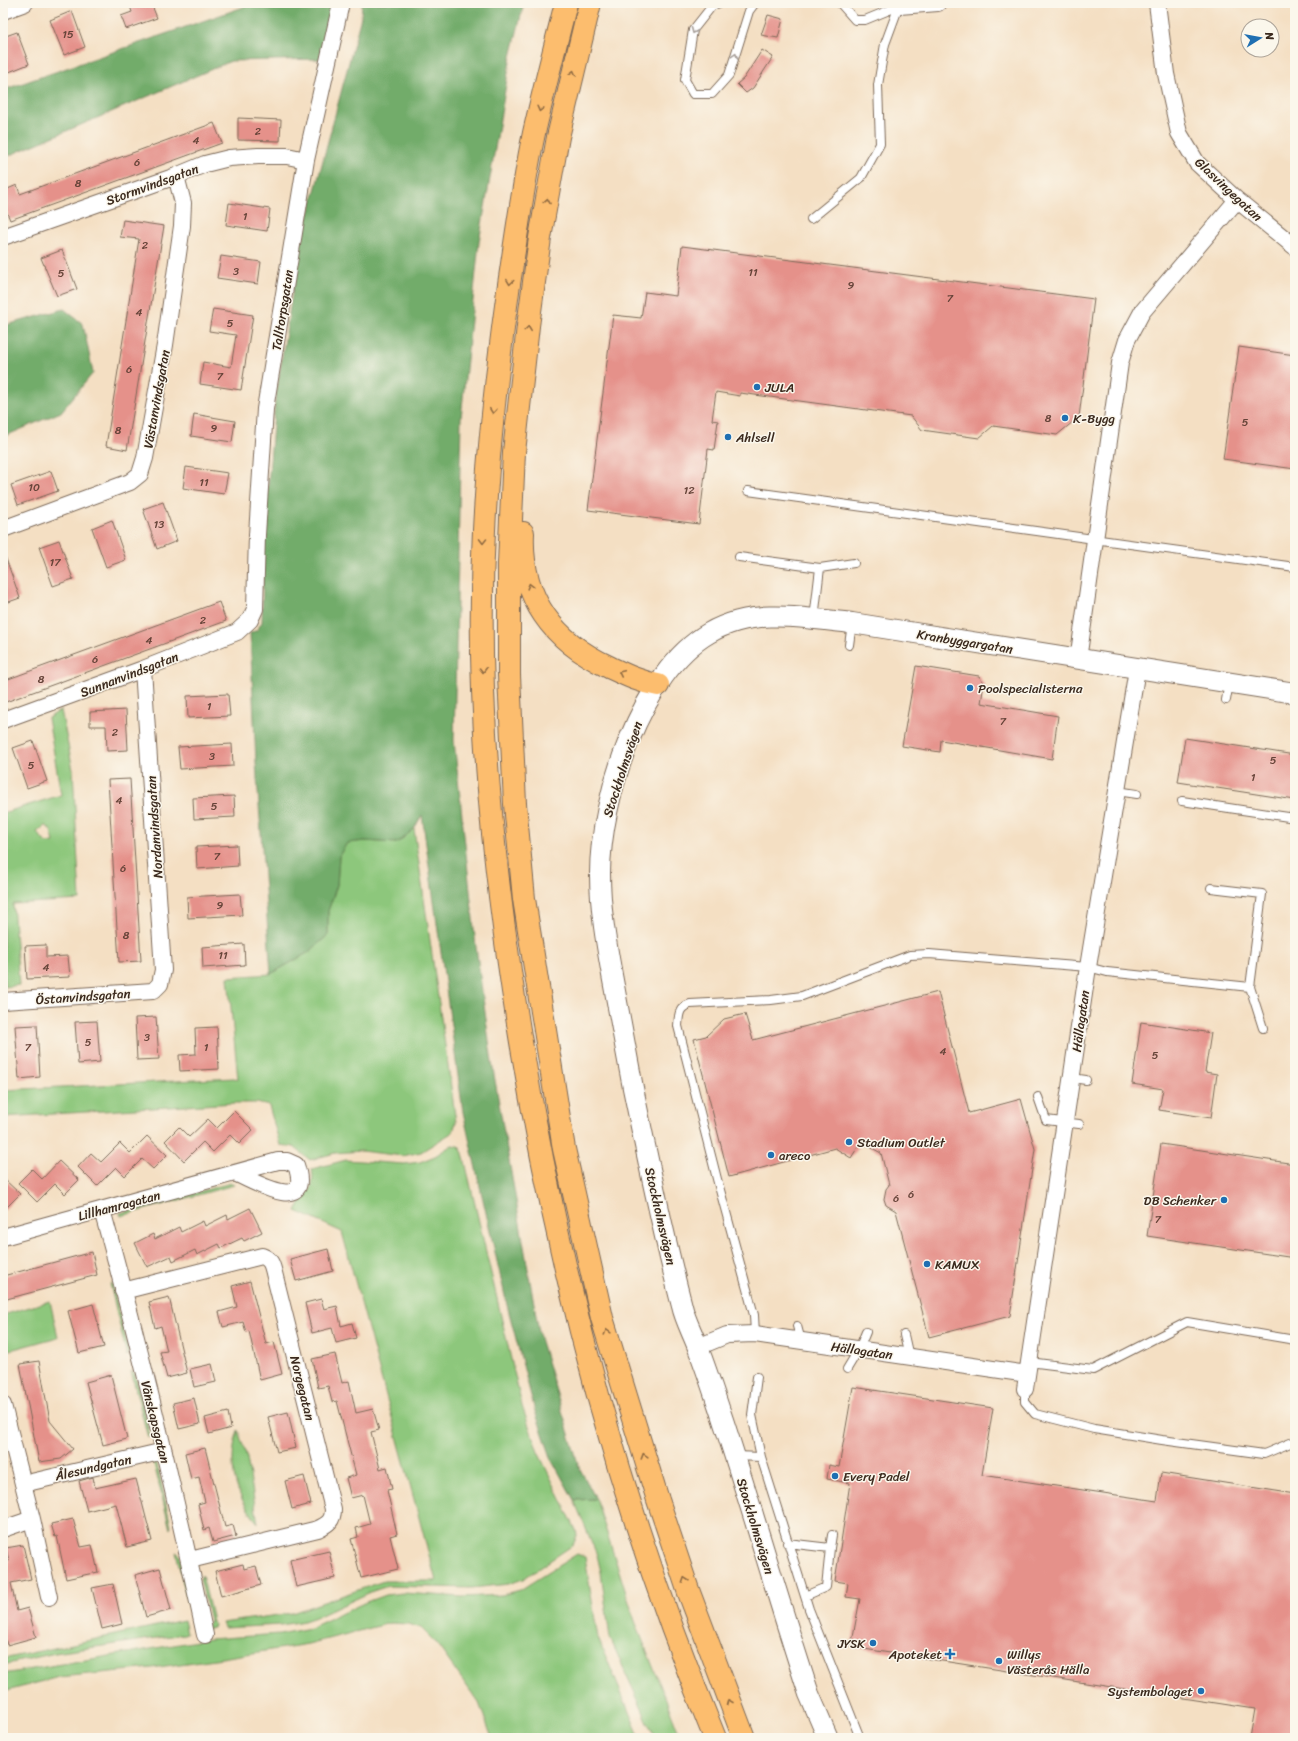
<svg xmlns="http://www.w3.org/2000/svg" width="1298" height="1741" viewBox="0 0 1298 1741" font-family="Sriracha,sans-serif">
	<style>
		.green { fill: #8dc77b; stroke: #64784c; fill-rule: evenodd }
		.forest { fill: #72ac6b; stroke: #566b44 }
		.building { fill: #e5918a }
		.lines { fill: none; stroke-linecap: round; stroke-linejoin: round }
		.service-casing { stroke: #7c6958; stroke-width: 10 }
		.minor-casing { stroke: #7c6958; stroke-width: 18 }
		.tertiary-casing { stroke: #7c6958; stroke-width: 22 }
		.motorway-casing { stroke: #7c6958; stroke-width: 24 }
		.service { stroke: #fff; stroke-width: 8 }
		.minor { stroke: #fff; stroke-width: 16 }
		.tertiary { stroke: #fff; stroke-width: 20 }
		.motorway { stroke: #fcbd6e; stroke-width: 22 }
		.oneway { stroke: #a79f9a }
		.oneway2 { stroke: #926c42 }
		.poi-dot { fill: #1f6fb2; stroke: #fbf7ec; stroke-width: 1.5 }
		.labels { text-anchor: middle; stroke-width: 3; stroke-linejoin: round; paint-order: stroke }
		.number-label { font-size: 11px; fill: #664439 }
		.street-label { font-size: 13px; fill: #3b2a1e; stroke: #fbf7ec }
		.poi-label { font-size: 13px; fill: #3b2a1e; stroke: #fbf7ec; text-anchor: start }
	</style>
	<rect width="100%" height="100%" fill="#fbf7ec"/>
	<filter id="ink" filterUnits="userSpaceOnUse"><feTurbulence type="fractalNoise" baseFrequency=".025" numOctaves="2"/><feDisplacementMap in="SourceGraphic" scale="8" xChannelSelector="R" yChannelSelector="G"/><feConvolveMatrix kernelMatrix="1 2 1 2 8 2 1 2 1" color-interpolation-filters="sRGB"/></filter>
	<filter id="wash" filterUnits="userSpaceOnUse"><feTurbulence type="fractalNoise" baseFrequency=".012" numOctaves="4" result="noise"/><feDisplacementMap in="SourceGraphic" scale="16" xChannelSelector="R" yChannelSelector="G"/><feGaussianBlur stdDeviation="0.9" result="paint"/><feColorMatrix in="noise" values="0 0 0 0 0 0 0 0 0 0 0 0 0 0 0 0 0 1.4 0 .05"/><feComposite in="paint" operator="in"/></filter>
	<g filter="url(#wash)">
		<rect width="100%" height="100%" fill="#f4dfc3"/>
		<path class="green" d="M61 710 73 770 80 900 13 904 19 985 5 987 3 960V813L61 795 48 718ZM46 825 51 831 54 842 46 843 37 832Z
			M414 829 456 1122 453 1132 421 1152 403 1156 361 1151 335 1153 310 1160 294 1147 280 1145 269 1106 257 1103H235L3 1117V1090L234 1078 238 1079 228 977 271 974 309 952 328 935V911L337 885 339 856 347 843 365 841 397 843Z
			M452 1145 459 1146 463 1153 522 1406 538 1452 576 1530 577 1536 573 1545 523 1579 509 1584 472 1588 388 1586 373 1591 319 1616 304 1621 281 1625 224 1628 222 1623 292 1613 384 1581H436L342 1232 296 1211C304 1193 316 1192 312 1169L346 1160 404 1164 420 1162 435 1156Z
			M231 1183 234 1185 121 1216 120 1213Z
			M112 1283 129 1351 127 1356 110 1284Z
			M50 1301 58 1337 3 1352V1315Z
			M131 1371 135 1374 150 1436 148 1438Z
			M238 1430 247 1458 258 1523C234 1494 227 1466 238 1430Z
			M153 1460 156 1461 171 1526 170 1529Z
			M596 1499 635 1621 681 1738H655L610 1638 601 1572 597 1555 574 1500Z
			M176 1552 180 1555 196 1631H194Z
			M577 1554 585 1557 598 1638 640 1738H492L479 1703 436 1643 421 1628 408 1624 390 1623 308 1644 222 1658 152 1668 59 1677 3 1692V1674L209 1639 280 1634 310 1628 366 1602 385 1595 403 1593 463 1597 502 1595 520 1590Z
			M202 1575 214 1625 213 1628 205 1629 210 1620 200 1579Z
			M184 1620 187 1633 184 1634 55 1653 3 1665V1659Z"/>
		<path class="forest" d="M255 3H334L321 59 231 61 3 158V90Z
			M362 3H524L510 61 479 242 461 418 454 741 476 947 492 1063 540 1338 579 1467 596 1499 574 1500 552 1460 535 1411 507 1305 463 1112 422 815 414 829 397 843 365 841 347 843 339 856 337 885 328 911V935L309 952 271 974 256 763 250 633 257 630 262 622 264 534 275 402 299 251 361 17Z
			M64 309 83 324 93 373 61 412 3 437V326Z"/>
		<g id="blocks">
			<path class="building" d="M129 3H151L157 18 126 29 121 16 132 12Z
				M72 11 85 47 64 55 50 20Z
				M768 15 783 19 778 38 761 35Z
				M17 32 29 64 9 72 3 57V37Z
				M762 50 773 57 753 88 746 93 737 84 744 78Z
				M238 118 281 120 280 141 238 140Z
				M214 123 222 143 10 220 3 203V191L17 185 20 194Z
				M229 203 270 209 267 231 226 225Z
				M123 220 164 226 127 450 106 446 139 239 120 237Z
				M682 246 1094 299 1079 417 1057 435 993 426 979 438 922 430 911 416 740 393V396L716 392 712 420 718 421 714 450 708 449 699 524 588 510 613 315 641 318 645 292 676 296Z
				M62 250 77 289 57 296 41 258Z
				M221 256 261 262 258 284 217 278Z
				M213 309 253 315 241 390 200 384 203 362 231 367 236 335 209 331Z
				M1239 347 1295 355V469L1223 459Z
				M194 414 235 421 232 442 191 436Z
				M186 467 228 473 224 494 183 488Z
				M51 471 58 491 18 505 11 485Z
				M163 502 177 541 157 549 143 509Z
				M112 520 126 560 106 567 92 528Z
				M59 540 73 579 53 586 39 547Z
				M3 556H5L20 598 3 604Z
				M219 602 226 621 3 703V681Z
				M916 666 979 676 984 684 981 703 1058 716 1052 759 941 740 940 752 902 746Z
				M228 694 230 716 188 718 187 696Z
				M126 710 128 750 107 751 106 726H90V712Z
				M1185 738 1295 755V800L1178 782Z
				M33 741 47 781 27 788 13 748Z
				M232 744 233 766 180 769 178 747Z
				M130 779 141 961 119 962 108 780Z
				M234 796 235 817 194 819 193 798Z
				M237 845 238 866 197 869 196 847Z
				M240 894 242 915 188 918 187 897Z
				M244 944 245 965 203 968 202 947Z
				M46 945V957L68 956 70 977 27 979 25 946Z
				M938 992 969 1113 1021 1099 1035 1149 1010 1316 929 1337 896 1211 886 1205 884 1199 886 1189 889 1185 881 1153 861 1142 851 1158 835 1148 729 1177 694 1039 706 1036 724 1019 745 1014 753 1040Z
				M156 1017 159 1059 137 1060 135 1018Z
				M97 1021 100 1062 78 1064 75 1022Z
				M1141 1022 1211 1033 1205 1072 1217 1074 1211 1118 1159 1110 1163 1089 1132 1084Z
				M37 1025 40 1077 19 1079 15 1026Z
				M217 1027 219 1069 180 1071 179 1055 196 1054 195 1028Z
				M234 1111 253 1130 239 1144 230 1135 213 1152 203 1142 184 1161 165 1141 179 1127 189 1137 208 1119 217 1128Z
				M147 1136 167 1155 153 1169 142 1159 125 1176 116 1167 97 1186 78 1167 91 1153 101 1162 120 1143 130 1153Z
				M1161 1144 1295 1164V1258L1147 1236Z
				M59 1161 79 1180 65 1194 55 1184 37 1202 18 1183 32 1169 42 1179Z
				M3 1178 20 1194 3 1211Z
				M250 1208 262 1232 244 1241 242 1238 221 1248 219 1244 197 1255 195 1250 173 1261 171 1256 147 1267 135 1243 153 1234 155 1239 179 1227 181 1232 203 1221 205 1226 227 1215 228 1219Z
				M328 1249 333 1271 296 1281 290 1259Z
				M92 1252 97 1275 3 1300V1276Z
				M250 1281 266 1344 274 1342 282 1374 260 1380 249 1331 246 1332 243 1322 223 1327 219 1312 237 1307 232 1286Z
				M169 1297 187 1373 167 1378 160 1352 167 1351 161 1326 155 1328 149 1302Z
				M321 1299 324 1309 337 1306 341 1326 352 1323 356 1338 336 1343 332 1328 312 1333 305 1303Z
				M93 1304 104 1347 79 1353 68 1311Z
				M335 1354 342 1383 349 1381 356 1413 373 1409 379 1430 371 1432 380 1469 387 1467 392 1489 387 1490 397 1534 390 1536 398 1569 361 1578 351 1539 358 1537 356 1528 370 1524 363 1495 351 1498 346 1478 356 1475 337 1401 332 1402 328 1386 318 1388 312 1359Z
				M39 1361 50 1421 73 1449 61 1459 39 1462 20 1364Z
				M212 1364 216 1382 194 1387 190 1369Z
				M111 1375 127 1439 103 1445 86 1382Z
				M853 1387 993 1408 982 1475 1157 1501 1161 1473 1295 1494V1738H1250L1255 1709 851 1647 860 1599 846 1597 848 1583 835 1581 850 1483 827 1479 829 1465 839 1467Z
				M194 1398 200 1424 179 1429 173 1403Z
				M228 1412 231 1428 209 1434 205 1418Z
				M288 1412 296 1448 277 1452 268 1417Z
				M205 1448 225 1527 233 1525 236 1536 213 1542 209 1528 204 1530 198 1504 205 1502 199 1477 191 1479 185 1453Z
				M304 1476 311 1504 292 1509 285 1481Z
				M93 1477 95 1488 136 1479 152 1541 127 1547 116 1504 87 1511 79 1481Z
				M73 1519 81 1547 92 1545 98 1572 66 1579 57 1536 55 1537 51 1524Z
				M23 1545 31 1579 11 1583 17 1611 28 1608 36 1637 7 1645 3 1631V1562L9 1561 6 1548Z
				M329 1551 335 1578 296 1587 290 1560Z
				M243 1564 244 1569 256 1566 261 1585 221 1596 215 1571Z
				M160 1568 171 1610 146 1617 135 1575Z
				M113 1584 122 1624 102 1629 92 1588Z"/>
		</g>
	</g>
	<g filter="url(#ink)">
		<use href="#blocks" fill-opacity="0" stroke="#7c6958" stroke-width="1"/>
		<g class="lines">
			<g class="service-casing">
				<path id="service" d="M719 3 712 6 693 30 685 80 693 94H712L729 75 749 11 755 3
					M840 3 855 20H865L899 6
					M811 219 861 178 880 144 878 85 885 44 899 6
					M748 491 1295 567
					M739 557 820 568 854 563
					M814 619 820 568
					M849 645 852 623
					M1226 700 1229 683
					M1117 791 1137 794
					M1182 801 1295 818
					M1211 888 1262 894 1250 987
					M1072 1078 1086 1080
					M1038 1097 1046 1120 1079 1124
					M797 1326 801 1341
					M755 1334 754 1315 717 1179 678 1026C679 1015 678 1008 690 1004L771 1000 802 996 910 955 929 954 1088 967 1107 972 1250 987 1263 1028
					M904 1335 909 1357
					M1029 1362 1093 1370 1187 1322 1295 1340
					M847 1369 859 1349 866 1332
					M757 1377 752 1415 761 1457 809 1609 860 1738
					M1025 1389V1402L1035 1414 1094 1429 1162 1440 1264 1454 1295 1441
					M736 1456 761 1457
					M787 1543 830 1548 826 1587 805 1596
					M830 1548 832 1535"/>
			</g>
			<g class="minor-casing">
				<path id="minor" d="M1157 3 1166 74 1179 133 1197 163 1237 200 1295 247
					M899 6 938 3
					M3 11 25 3
					M3 237 176 176 205 164 229 158 258 156H287L306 160
					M3 529 130 482 140 474 145 458 165 345 182 226 183 203 176 176
					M1078 660 1120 363 1127 340 1142 312 1237 200
					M3 720 143 669 237 632 250 620 255 609 257 535 265 409 306 160 341 3
					M3 1001 153 991 160 984 163 970 143 669
					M102 1210C141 1350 175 1493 205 1635
					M3 1237 278 1161H287L296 1165C313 1216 254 1182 235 1173
					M123 1291 262 1256C271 1259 272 1265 274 1273L333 1509C333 1521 328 1524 318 1529L190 1560
					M698 1347 727 1335 755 1334 1027 1374
					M1025 1389 1088 967 1137 669
					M3 1405 32 1519 49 1597
					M23 1484 164 1451
					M3 1529 32 1519"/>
			</g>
			<g class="tertiary-casing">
				<path id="tertiary" d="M828 1738 809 1694C779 1603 753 1511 723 1420 715 1396 707 1371 698 1348 693 1334 685 1320 682 1306 663 1234 648 1161 633 1088 626 1051 619 1013 612 975 606 942 600 908 600 874 600 799 641 672 709 633 754 607 804 618 852 623L1295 693"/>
			</g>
			<g class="motorway-casing">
				<path id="motorway" d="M566 3C555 46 544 89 534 133 523 185 516 238 508 291 497 370 488 450 484 530 475 700 493 869 520 1036 559 1276 622 1513 715 1738
					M590 3 558 137 540 238 528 326 514 452 509 564V675L515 804 524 899 564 1149 602 1318 658 1500 688 1590 744 1738
					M523 533C520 598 553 641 609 667 626 675 640 682 658 685"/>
			</g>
			<use href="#service" class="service"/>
			<use href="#minor" class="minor"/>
			<use href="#tertiary" class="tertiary"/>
			<use href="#motorway" class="motorway"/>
		</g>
		<defs><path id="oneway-chevron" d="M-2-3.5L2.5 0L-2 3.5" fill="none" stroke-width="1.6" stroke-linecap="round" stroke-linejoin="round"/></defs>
		<g class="oneway">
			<use href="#oneway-chevron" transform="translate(694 31) rotate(113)"/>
			<use href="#oneway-chevron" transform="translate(735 56) rotate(-72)"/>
		</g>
		<g class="oneway2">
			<use href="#oneway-chevron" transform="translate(573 73) rotate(-77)"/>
			<use href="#oneway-chevron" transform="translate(540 109) rotate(104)"/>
			<use href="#oneway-chevron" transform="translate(547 201) rotate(-80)"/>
			<use href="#oneway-chevron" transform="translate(510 282) rotate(98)"/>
			<use href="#oneway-chevron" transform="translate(528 329) rotate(-83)"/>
			<use href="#oneway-chevron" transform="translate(493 411) rotate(96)"/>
			<use href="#oneway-chevron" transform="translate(483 541) rotate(91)"/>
			<use href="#oneway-chevron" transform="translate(530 586) rotate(-105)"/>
			<use href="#oneway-chevron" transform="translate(483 670) rotate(89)"/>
			<use href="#oneway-chevron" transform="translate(621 673) rotate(-155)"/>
			<use href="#oneway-chevron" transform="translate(607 1332) rotate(-107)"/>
			<use href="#oneway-chevron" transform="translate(644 1456) rotate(-107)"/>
			<use href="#oneway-chevron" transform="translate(685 1580) rotate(-109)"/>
			<use href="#oneway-chevron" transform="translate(729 1702) rotate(-112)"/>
		</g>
	</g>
	<g class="poi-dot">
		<circle cx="757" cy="387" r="4"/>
		<circle cx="1065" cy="418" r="4"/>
		<circle cx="728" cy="437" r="4"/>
		<circle cx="970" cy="688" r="4"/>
		<circle cx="849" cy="1142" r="4"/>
		<circle cx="771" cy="1155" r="4"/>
		<circle cx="1224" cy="1200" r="4"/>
		<circle cx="927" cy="1264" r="4"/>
		<circle cx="835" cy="1476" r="4"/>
		<circle cx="873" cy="1643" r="4"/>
		<path d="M948 1648h4v4h4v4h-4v4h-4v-4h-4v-4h4z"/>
		<circle cx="999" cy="1661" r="4"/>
		<circle cx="1201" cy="1691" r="4"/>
	</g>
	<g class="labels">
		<g class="number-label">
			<text x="68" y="38">15</text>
			<text x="258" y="135">2</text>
			<text x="196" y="144">4</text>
			<text x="137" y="166">6</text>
			<text x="78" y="187">8</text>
			<text x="245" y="220">1</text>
			<text x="145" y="249">2</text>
			<text x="236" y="275">3</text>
			<text x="753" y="276">11</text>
			<text x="61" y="277">5</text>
			<text x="851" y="289">9</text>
			<text x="950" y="302">7</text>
			<text x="139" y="316">4</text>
			<text x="230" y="327">5</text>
			<text x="129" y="373">6</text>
			<text x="220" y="380">7</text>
			<text x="1048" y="422">8</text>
			<text x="1245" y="426">5</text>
			<text x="214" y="432">9</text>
			<text x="118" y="434">8</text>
			<text x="204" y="486">11</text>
			<text x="34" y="491">10</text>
			<text x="689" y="494">12</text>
			<text x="159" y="528">13</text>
			<text x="55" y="566">17</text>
			<text x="203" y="624">2</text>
			<text x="149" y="644">4</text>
			<text x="95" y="663">6</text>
			<text x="41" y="683">8</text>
			<text x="209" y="710">1</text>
			<text x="1003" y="725">7</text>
			<text x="115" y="736">2</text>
			<text x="212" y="760">3</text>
			<text x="1273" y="764">5</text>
			<text x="31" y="769">5</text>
			<text x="1253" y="781">1</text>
			<text x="119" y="804">4</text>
			<text x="214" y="810">5</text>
			<text x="217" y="860">7</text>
			<text x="123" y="872">6</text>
			<text x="220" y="909">9</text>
			<text x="126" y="939">8</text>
			<text x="223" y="959">11</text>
			<text x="46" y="971">4</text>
			<text x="147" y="1041">3</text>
			<text x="88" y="1046">5</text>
			<text x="28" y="1051">7</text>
			<text x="206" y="1051">1</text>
			<text x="943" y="1055">4</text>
			<text x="1155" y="1059">5</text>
			<text x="911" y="1198">6</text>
			<text x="896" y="1202">6</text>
			<text x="1158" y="1223">7</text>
		</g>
		<g class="street-label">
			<text transform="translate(152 184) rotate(-20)" y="5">Stormvindsgatan</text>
			<text transform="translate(1229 189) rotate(43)" y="5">Glasvingegatan</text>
			<text transform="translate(282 310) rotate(-81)" y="5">Talltorpsgatan</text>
			<text transform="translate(156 399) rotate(-80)" y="5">Västanvindsgatan</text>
			<text transform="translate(965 641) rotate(9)" y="5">Kranbyggargatan</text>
			<text transform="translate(129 674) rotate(-21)" y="5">Sunnanvindsgatan</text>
			<text transform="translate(622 769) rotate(-72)" y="5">Stockholmsvägen</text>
			<text transform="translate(154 827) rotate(-94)" y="5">Nordanvindsgatan</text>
			<text transform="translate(83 996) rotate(-4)" y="5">Östanvindsgatan</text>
			<text transform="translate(1080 1021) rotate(-82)" y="5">Hällagatan</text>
			<text transform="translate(119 1205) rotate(-15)" y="5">Lillhamragatan</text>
			<text transform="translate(661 1216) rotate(77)" y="5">Stockholmsvägen</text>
			<text transform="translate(862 1350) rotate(8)" y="5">Hällagatan</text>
			<text transform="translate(303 1388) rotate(76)" y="5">Norgegatan</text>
			<text transform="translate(156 1422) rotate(76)" y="5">Vänskapsgatan</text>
			<text transform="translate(93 1467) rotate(-13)" y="5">Ålesundgatan</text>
			<text transform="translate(756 1526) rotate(73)" y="5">Stockholmsvägen</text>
		</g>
		<g class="poi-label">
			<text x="765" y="392">JULA</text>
			<text x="1073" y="423">K-Bygg</text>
			<text x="736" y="442">Ahlsell</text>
			<text x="978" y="693">Poolspecialisterna</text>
			<text x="857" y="1147">Stadium Outlet</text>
			<text x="779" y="1160">areco</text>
			<text x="1216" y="1205" text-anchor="end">DB Schenker</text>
			<text x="935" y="1269">KAMUX</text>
			<text x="843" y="1481">Every Padel</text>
			<text x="865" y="1648" text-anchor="end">JYSK</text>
			<text x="942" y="1659" text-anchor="end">Apoteket</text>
			<text x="1007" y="1659">Willys<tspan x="1007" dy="15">Västerås Hälla</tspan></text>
			<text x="1193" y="1696" text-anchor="end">Systembolaget</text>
		</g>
	</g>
	<rect width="1298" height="1741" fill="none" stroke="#fbf7ec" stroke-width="16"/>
	<g transform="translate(1260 38) rotate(79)"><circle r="19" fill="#fbf7ec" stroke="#aea59a"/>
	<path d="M0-3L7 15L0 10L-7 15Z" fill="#1f6fb2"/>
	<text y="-6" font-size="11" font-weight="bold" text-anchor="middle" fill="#3b2a1e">N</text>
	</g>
</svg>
